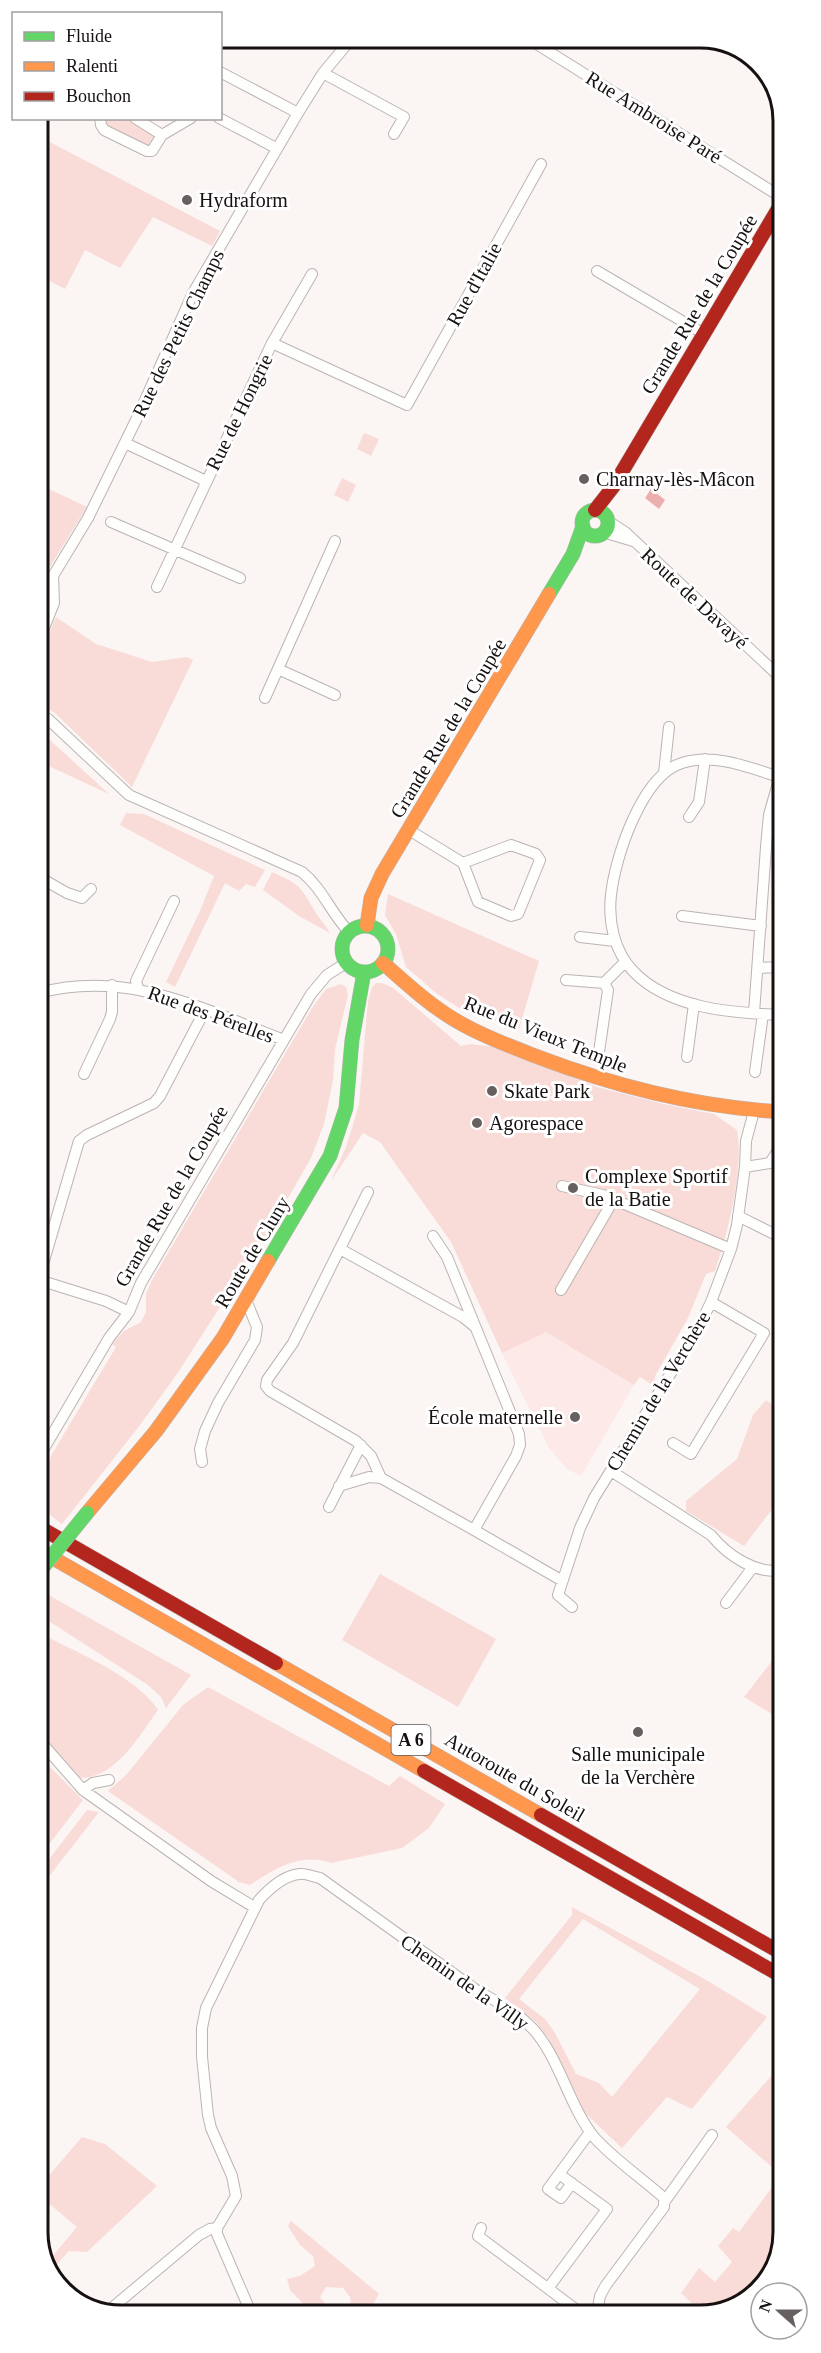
<svg xmlns="http://www.w3.org/2000/svg" width="821" height="2353" viewBox="0 0 821 2353" font-family="'Times New Roman',serif">
	<style>
		.built { fill: #fce9e8 }
		.green { fill: #f9dbd8; fill-rule: evenodd }
		.water { fill: #ebb0ac }
		.lines { fill: none; stroke-linecap: round; stroke-linejoin: round }
		.street-casing { stroke: #bab4b3; stroke-width: 12 }
		.fast-casing { stroke: #bab4b3; stroke-width: 15 }
		.slow-casing { stroke: #bab4b3; stroke-width: 15 }
		.jam-casing { stroke: #bab4b3; stroke-width: 15 }
		.street { stroke: #fefefd; stroke-width: 10 }
		.fast { stroke: #63d668; stroke-width: 14 }
		.slow { stroke: #ff974d; stroke-width: 14 }
		.jam { stroke: #b3261e; stroke-width: 14 }
		.fast-bridge-casing { stroke: #bab4b3; stroke-width: 15; stroke-linecap: butt }
		.fast-bridge { stroke: #63d668; stroke-width: 14 }
		.poi-dot { fill: #666060; stroke: #fff; stroke-width: 2 }
		.labels { text-anchor: middle; stroke-width: 6; stroke-linejoin: round; paint-order: stroke }
		.shield { fill: #fff; stroke: #5c5858; stroke-width: 1.5 }
		.shield-label { font-size: 18px; font-weight: bold; fill: #161010 }
		.street-label { font-size: 20px; fill: #161010; stroke: #fff }
		.poi-label { font-size: 20px; fill: #161010; stroke: #fff; text-anchor: start }
		.rim { fill: none; stroke: #161010; stroke-width: 3 }
	</style>
	<rect width="100%" height="100%" fill="#fbf5f4"/>
	<path class="built" d="M546 1332 634 1385 581 1476 567 1469 549 1448 502 1353Z"/>
	<path class="green" d="M104 119H127L153 132 156 135 150 147 105 127Z
		M44 139 220 231 212 246 153 217 120 268 85 250 65 289 38 275V152Z
		M364 433 379 439 371 456 357 449Z
		M342 478 356 485 348 502 334 495Z
		M38 484 87 507 38 586Z
		M56 617 96 644 152 662 187 657 193 660 132 787 55 713 38 703V658Z
		M38 730 40 731 109 794 38 761Z
		M126 813 144 814 265 870 255 887 246 884 239 891 225 883 175 987 166 982 200 911 214 876 120 825Z
		M272 872C301 885 300 886 316 913 320 920 326 925 330 933L299 916 263 890Z
		M388 894 539 961 519 1029 459 1008 436 993 406 967 396 934 385 915Z
		M376 983H382L393 988 461 1046 470 1044 495 1047 597 1087 664 1104 714 1114 737 1130C744 1169 728 1233 715 1271L706 1274 688 1318 655 1376 654 1386 640 1377 634 1385 546 1332 502 1353 451 1242 380 1142 363 1133 331 1181 346 1147 359 1105 368 1001 372 987Z
		M341 984 346 987 348 995 335 1049 333 1080 324 1124 311 1158 272 1226 177 1374 140 1425 62 1524C35 1504 39 1508 39 1475L46 1469 52 1454 116 1347 112 1344 124 1331 141 1322 146 1312V1294L152 1280 312 1008 326 989Z
		M766 1400 782 1411 783 1495 744 1546 686 1511V1501L737 1459 753 1415Z
		M380 1574 496 1639 458 1707 342 1640Z
		M43 1592 191 1675 166 1708 161 1697 148 1685 41 1616 39 1596Z
		M39 1633C76 1652 136 1676 158 1710 139 1736 116 1778 80 1778L40 1732Z
		M783 1647V1721L744 1697Z
		M208 1687 389 1786 400 1776 445 1804 429 1828 402 1848 331 1863C301 1852 275 1868 250 1885L239 1882 108 1791 127 1774 183 1705Z
		M40 1757 83 1800 40 1856Z
		M87 1810 99 1812 40 1888V1871Z
		M572 1907 708 1981 767 2017 692 2109 667 2097 622 2148 585 2113 573 2092 549 2039 535 2021 505 1998 572 1915ZM583 1919 700 1989 612 2097 599 2083 576 2074 555 2033 546 2020 519 1999Z
		M783 2063V2233L767 2280C756 2292 724 2317 707 2313 698 2311 688 2299 681 2293L699 2268 715 2282 732 2262 718 2246 733 2228 739 2232 781 2175 726 2127Z
		M82 2137 105 2144 157 2186 87 2252 69 2251 51 2271 46 2264 77 2227 40 2196V2186Z
		M291 2221 379 2294 367 2314 352 2313 350 2297 343 2288 326 2287 320 2297 333 2314H313L290 2290 287 2279 300 2276 315 2266 313 2256 300 2245 288 2226Z"/>
	<path class="water" d="M651 489 665 500 659 509 645 498Z"/>
	<g class="lines">
		<g class="street-casing">
			<path id="street" d="M527 38 781 197
				M220 72 298 113
				M323 73 404 117 394 134
				M100 118 101 125 104 130 147 151H152L162 135 135 118
				M219 118 276 148
				M162 135 191 118
				M597 271 704 334
				M272 343 407 405 541 164
				M125 443 206 481
				M608 521 625 532 782 679
				M111 522 240 578
				M603 532 633 541
				M157 587 272 343 312 274
				M38 594 53 576
				M38 643 54 603 53 576 88 518 138 416 193 293 298 113 323 73 352 38
				M278 669 335 695
				M265 698 335 541
				M38 714 48 719 129 795 302 872C322 888 331 913 349 932
				M664 773 669 727
				M779 777C748 767 715 753 682 763 642 775 615 857 611 895 608 921 614 951 633 971 669 1009 733 1013 782 1015
				M689 817 699 802 705 759
				M409 830 463 863 478 902 511 916 518 914 540 860 536 854 511 845 463 863
				M39 877 67 893 82 898 91 889
				M682 916 761 926
				M580 937 615 941
				M758 968 782 967
				M566 980 604 983 625 962
				M138 988 136 981 174 901
				M39 993C127 969 203 1009 284 1040
				M754 1013 766 847 769 815 782 769
				M599 1052 608 990 604 983
				M687 1057 694 1004
				M755 1072 763 1014
				M84 1074 110 1019 112 1012V985
				M745 1167 770 1163 777 1152H782
				M562 1186 603 1195 731 1249
				M368 1192 293 1343 267 1380 266 1386 270 1391 356 1441 371 1456 381 1478
				M738 1216 782 1238
				M433 1236 447 1257 519 1434 520 1445 516 1456 474 1530 561 1580
				M340 1249 463 1317 474 1326
				M39 1278 79 1141 87 1135 154 1103 160 1096 205 1010
				M39 1280 106 1301 129 1312
				M561 1290 614 1199
				M673 1443 691 1454 764 1333 711 1302
				M39 1457 109 1338 129 1312 141 1283 311 994 327 975 346 963
				M202 1462 200 1449 205 1431 218 1403 255 1340 257 1327 246 1300
				M611 1471 711 1535C727 1555 756 1575 783 1570
				M339 1486 369 1477 381 1478 474 1530
				M329 1507 361 1445
				M726 1603 753 1567
				M572 1607 558 1595 580 1528 594 1498 698 1329 711 1302 731 1249 737 1225 745 1167 746 1141 754 1111
				M40 1741 83 1790 211 1881 254 1907
				M83 1790 93 1783 109 1780
				M559 2174 548 2189 561 2198 572 2183
				M665 2201 712 2135
				M481 2228 478 2236 578 2311 586 2313
				M549 2287 607 2209 559 2174 590 2132
				M107 2312 199 2235 210 2229 217 2228
				M252 2315 217 2234V2228L236 2196 232 2176 211 2128 208 2115 202 2057V2028L206 2008 259 1900C269 1889 284 1875 300 1874 306 1873 314 1877 320 1878L479 1992C497 2001 515 2011 529 2025 558 2052 568 2105 594 2137 610 2156 644 2180 664 2198V2207L606 2285 600 2296 597 2313"/>
		</g>
		<g class="fast-casing">
			<path id="fast" d="M582 523a13 13 0 1 1 26 0a13 13 0 1 1-26 0Z
				M549 594 573 554 583 526
				M342 949a23 23 0 1 1 46 0a23 23 0 1 1-46 0Z
				M268 1261 330 1156 346 1108 352 1040 364 972"/>
		</g>
		<g class="slow-casing">
			<path id="slow" d="M367 925 371 898 382 874 549 594
				M383 963C406 983 428 1004 455 1020 480 1035 510 1046 538 1057 617 1087 697 1107 782 1112
				M87 1513 156 1431 223 1338 268 1261
				M39 1550 424 1771
				M276 1663 541 1815"/>
		</g>
		<g class="jam-casing">
			<path id="jam" d="M595 510 613 487 781 204
				M39 1527 276 1663
				M424 1771 783 1977
				M541 1815 783 1954"/>
		</g>
		<use href="#street" class="street"/>
		<use href="#fast" class="fast"/>
		<use href="#slow" class="slow"/>
		<use href="#jam" class="jam"/>
		<g class="fast-bridge-casing">
			<path id="fast-bridge" d="M39 1572 87 1513"/>
		</g>
		<use href="#fast-bridge" class="fast-bridge"/>
	</g>
	<g class="poi-dot">
		<circle cx="187" cy="200" r="6"/>
		<circle cx="584" cy="479" r="6"/>
		<circle cx="492" cy="1091" r="6"/>
		<circle cx="477" cy="1123" r="6"/>
		<circle cx="573" cy="1188" r="6"/>
		<circle cx="575" cy="1417" r="6"/>
		<circle cx="638" cy="1732" r="6"/>
	</g>
	<g class="labels">
		<rect class="shield" x="391.5" y="1725" width="39" height="30" rx="4.5"/>
		<g class="shield-label">
			<text x="411" y="1746">A 6</text>
		</g>
		<g class="street-label">
			<text transform="translate(654 117) rotate(32)" y="7">Rue Ambroise Paré</text>
			<text transform="translate(474 284) rotate(-61)" y="7">Rue d'Italie</text>
			<text transform="translate(699 304) rotate(-59)" y="7">Grande Rue de la Coupée</text>
			<text transform="translate(178 333) rotate(-64)" y="7">Rue des Petits Champs</text>
			<text transform="translate(239 412) rotate(-64)" y="7">Rue de Hongrie</text>
			<text transform="translate(695 598) rotate(43)" y="7">Route de Davayé</text>
			<text transform="translate(448 728) rotate(-59)" y="7">Grande Rue de la Coupée</text>
			<text transform="translate(211 1014) rotate(20)" y="7">Rue des Pérelles</text>
			<text transform="translate(546 1034) rotate(22)" y="7">Rue du Vieux Temple</text>
			<text transform="translate(171 1196) rotate(-60)" y="7">Grande Rue de la Coupée</text>
			<text transform="translate(252 1252) rotate(-59)" y="7">Route de Cluny</text>
			<text transform="translate(658 1391) rotate(-59)" y="7">Chemin de la Verchère</text>
			<text transform="translate(515 1777) rotate(30)" y="7">Autoroute du Soleil</text>
			<text transform="translate(465 1982) rotate(35)" y="7">Chemin de la Villy</text>
		</g>
		<g class="poi-label">
			<text x="199" y="207">Hydraform</text>
			<text x="596" y="486">Charnay-lès-Mâcon</text>
			<text x="504" y="1098">Skate Park</text>
			<text x="489" y="1130">Agorespace</text>
			<text x="585" y="1183">Complexe Sportif<tspan x="585" dy="23">de la Batie</tspan></text>
			<text x="563" y="1424" text-anchor="end">École maternelle</text>
			<text x="638" y="1761" text-anchor="middle">Salle municipale<tspan x="638" dy="23">de la Verchère</tspan></text>
		</g>
	</g>
	<path d="M0 0H821V2353H0ZM121 48H700A73 73 0 0 1 773 121V2232A73 73 0 0 1 700 2305H121A73 73 0 0 1 48 2232V121A73 73 0 0 1 121 48Z" fill="#fff" fill-rule="evenodd"/>
	<path class="rim" d="M121 48H700A73 73 0 0 1 773 121V2232A73 73 0 0 1 700 2305H121A73 73 0 0 1 48 2232V121A73 73 0 0 1 121 48Z"/>
	<rect x="12" y="12" width="210" height="108" fill="#ffffff" stroke="#a29f9f" stroke-width="1.5"/>
	<rect x="24" y="32" width="30" height="9" fill="#63d668" stroke="#a29f9f" stroke-width="1.5"/>
	<text x="66" y="42" font-size="18" fill="#161010">Fluide</text>
	<rect x="24" y="62" width="30" height="9" fill="#ff974d" stroke="#a29f9f" stroke-width="1.5"/>
	<text x="66" y="72" font-size="18" fill="#161010">Ralenti</text>
	<rect x="24" y="92" width="30" height="9" fill="#b3261e" stroke="#a29f9f" stroke-width="1.5"/>
	<text x="66" y="102" font-size="18" fill="#161010">Bouchon</text>
	<g transform="translate(779 2311) rotate(291)"><circle r="28" fill="#ffffff" stroke="#a29f9f" stroke-width="1.5"/>
	<path d="M0-4.5L10 22L0 15L-10 22Z" fill="#666060"/>
	<text y="-9" font-size="16" font-weight="bold" text-anchor="middle" fill="#161010">N</text>
	</g>
</svg>
